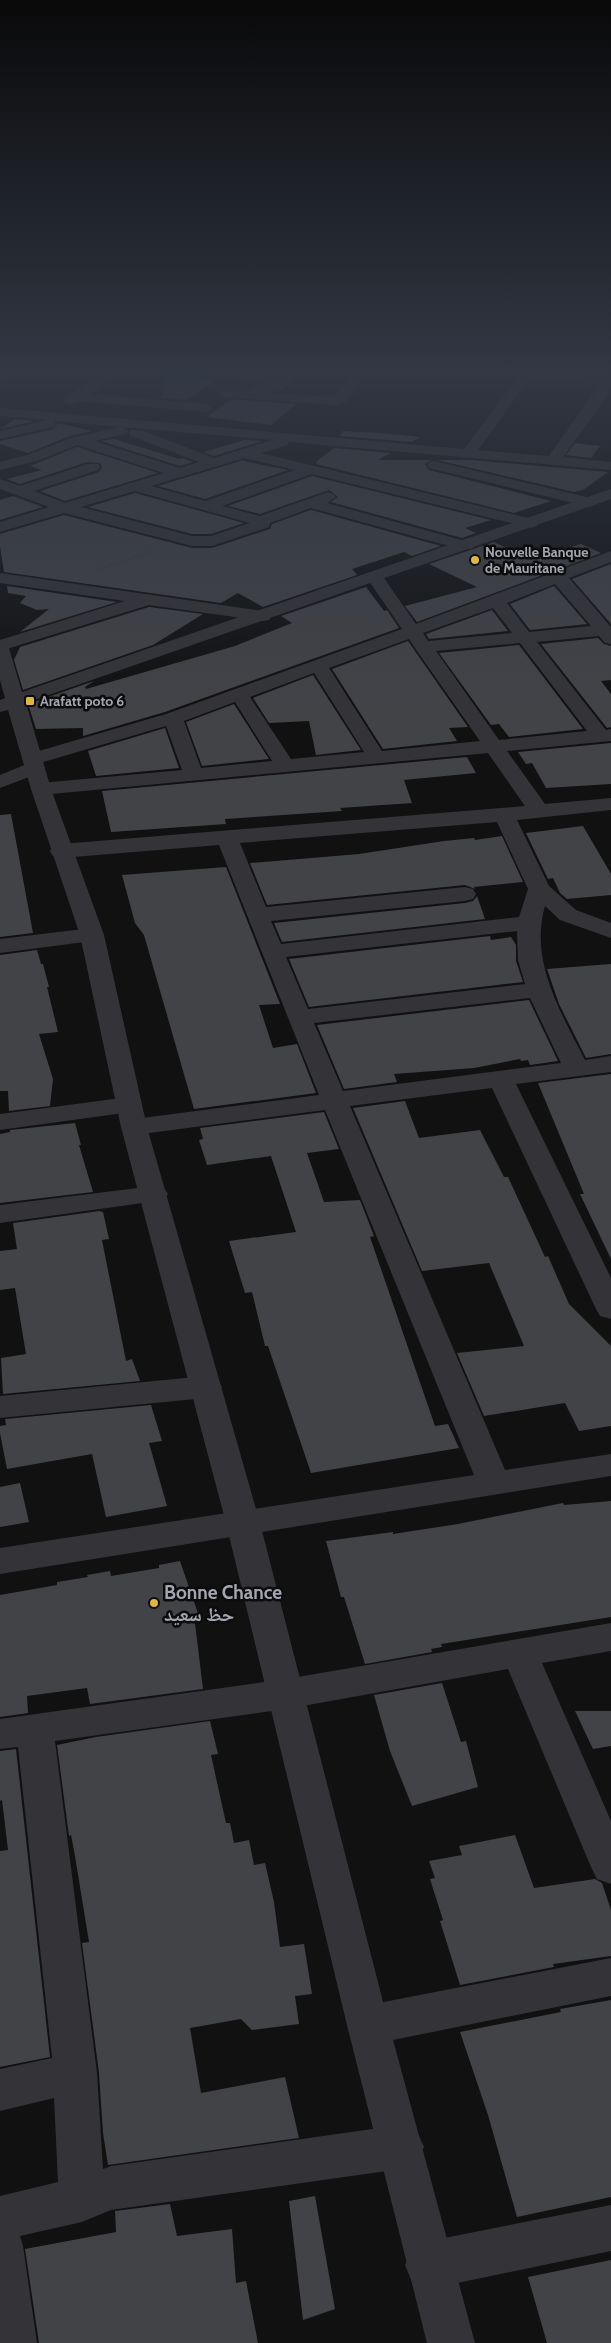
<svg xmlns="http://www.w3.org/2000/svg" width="611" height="2343" viewBox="0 0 611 2343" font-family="Cabin,'Noto Naskh Arabic',sans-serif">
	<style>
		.building { fill: #424347 }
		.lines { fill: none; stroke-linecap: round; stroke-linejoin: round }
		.path { stroke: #3a3b3f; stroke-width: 2; stroke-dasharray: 1 2; stroke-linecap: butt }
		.minor { fill: #343438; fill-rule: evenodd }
		.tertiary { fill: #343438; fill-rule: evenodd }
		.poi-dot { fill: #deb73d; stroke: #0c0c0d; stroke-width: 2 }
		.labels { text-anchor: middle; stroke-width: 5; stroke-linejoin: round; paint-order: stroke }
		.far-poi-label { font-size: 14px; font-weight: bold; fill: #a3a6b1; stroke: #0c0c0d; text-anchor: start }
		.near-poi-label { font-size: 19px; font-weight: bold; fill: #a3a6b1; stroke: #0c0c0d; text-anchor: start }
	</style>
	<rect width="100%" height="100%" fill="#111112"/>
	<path class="building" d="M166 374 216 380 186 400 162 398Z
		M231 399 296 404 271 425 207 417Z
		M15 419 35 421 0 429Z
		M58 423 92 431 70 436 28 453 0 444V441L54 429Z
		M342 431 380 433 421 437 411 442 340 436Z
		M114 439 179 459 183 458 193 462 180 466 101 441Z
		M245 440 262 441 214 456 203 452Z
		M575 443 600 446 591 458 566 455Z
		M77 447 158 473 65 501 40 491 99 472 102 468 100 463 87 462 20 484 7 479 42 470 30 466Z
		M334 448 391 453 378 460H431L425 464 429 470 551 501 514 513 316 464 317 461Z
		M244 460 243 461 288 470 205 499 158 486Z
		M437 460H469L608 472 583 490 574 492Z
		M312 476 491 520 465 528 476 533 462 538 331 502 338 497 329 490 260 514 228 506Z
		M135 493 244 523 211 534H192L88 507Z
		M13 496 43 507 0 520V500Z
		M311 510 441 546 412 556 404 552 352 569 357 575 263 607 238 593 221 603 4 572 0 546V534L64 515 192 548H212L270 529 272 524Z
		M494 542 531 560 581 544 601 553 417 622 405 606 477 587 429 564Z
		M611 564V624L572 579Z
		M7 586 117 602 20 632 49 609 37 610 20 603 26 596 8 593Z
		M554 586 587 624 530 630 510 604Z
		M366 587 384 611 387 610 399 628 165 712 83 736V728L36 729 28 704 94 681 85 687 86 689 235 646 292 623 281 616Z
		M149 607 203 614 153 645 23 690 14 660 20 647Z
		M492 610 508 631 429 639 426 634Z
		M598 638 604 644 611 646V680L601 681 611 694V727L607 728 541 644Z
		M408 641 468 727 449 728 457 741 383 749 332 669Z
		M519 645 583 729 509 737 499 724 491 725 439 653Z
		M313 675 361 750 316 755 309 721 269 723 253 698Z
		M234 704 269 759 202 766 186 722Z
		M165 728 179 768 96 776 88 751Z
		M611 743V784L546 788 532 763 526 764 518 752Z
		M467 757 476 773 404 780 412 803 340 808 342 811 225 819 226 824 111 832 102 791Z
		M11 814 33 933 0 937V815Z
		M583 826 611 874V895L567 899 560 893 553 878 548 879 526 833Z
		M502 836 523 882 474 887 475 889 465 885 267 905 250 863 359 854 444 841 474 838 475 840Z
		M226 867 280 1004 259 1005 273 1048 297 1044 316 1093 194 1109 144 935 135 923 122 875Z
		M477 896 485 919 282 942 274 923 465 903 473 901Z
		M490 936 491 940 511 937 516 945V961L523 982 309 1007 289 959Z
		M37 950 41 964H43L49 987H47L58 1032 39 1034 53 1079 50 1106 9 1111 8 1091H0V955Z
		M611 964V1054L586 1058 559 1004 547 969Z
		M529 1000 558 1061 530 1065 528 1060 521 1061 520 1059 474 1068 394 1074 397 1082 344 1089 317 1025Z
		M611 1074V1259L580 1194H584L538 1083Z
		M405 1101 419 1138 480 1130 504 1177H508L545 1257 548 1256 569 1304 611 1346V1426L579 1431 565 1403 484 1416 457 1353 524 1346 489 1263 422 1271 353 1108Z
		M324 1112 339 1149 307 1153 324 1202 360 1200 374 1236 370 1237 435 1426 448 1424 459 1448 311 1473 268 1346H265L252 1292 245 1293 229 1241 296 1232 271 1156 207 1165 199 1140 203 1139 200 1128Z
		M75 1123 81 1145H79L93 1192 0 1203V1134L10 1132V1130Z
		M99 1211 103 1212 109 1239 102 1240 126 1361 132 1359 140 1381 3 1394 1 1358 26 1354 15 1288 0 1290V1251L17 1249 13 1223Z
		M151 1405 162 1441 149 1443 167 1506 106 1517 92 1454 7 1469 0 1433V1426L6 1425 5 1419Z
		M20 1483 29 1522 0 1527V1487Z
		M611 1501V1617L441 1644 442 1647 431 1649 432 1652 365 1664 344 1597H341L326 1541 393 1532V1534L458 1524 563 1503 564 1505Z
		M180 1561 201 1622 195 1623 203 1689 90 1704 87 1688 27 1696 28 1713 0 1717V1595L57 1585V1582L88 1577 87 1575 110 1571 111 1576 159 1568V1565Z
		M442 1683 461 1742 466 1741 478 1787 412 1806 390 1751 374 1695Z
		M575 1711H611V1746L593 1749Z
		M210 1721 218 1754 211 1755 226 1823H230L234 1843 249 1840 254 1865 265 1863 274 1902 280 1947 304 1944 312 1994 295 1996 299 2024 252 2030 241 2019 190 2028 201 2093 285 2077 299 2138 108 2165 103 2133 99 2073 82 1943 89 1942 75 1856 71 1835 69 1836 57 1745 96 1737Z
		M16 1749 50 2057 0 2067V1851L8 1850 2 1800 0 1801V1751Z
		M515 1835 534 1888 595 1879 602 1883 611 1910V1956L553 1964 554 1967 460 1985 440 1921 443 1920 430 1879 435 1878 429 1861 462 1855 459 1846Z
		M611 2000V2197L517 2217 488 2115 460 2032 561 2012 560 2009Z
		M315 2196 335 2309 303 2320 289 2201Z
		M170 2204 177 2236 232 2229 236 2283 246 2281 258 2343H39L25 2249 116 2232 115 2211Z
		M611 2260V2343H547L528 2277Z"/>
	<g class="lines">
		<path class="path" d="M94 571 152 551"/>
		<path class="minor" d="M102 373H117L90 394 206 404 213 408 206 412 79 401 71 405 66 404 64 401 66 398Z
			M210 373H254L279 380 287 373H301L283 390 267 393 334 397 354 373H367L347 401 336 405 222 397 220 394 222 391H250L251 387 267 384 247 379 217 377Z
			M497 373H549L605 377 611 375V388L607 396 563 457 611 462V470L289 442 287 445 261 453 537 520 539 523 537 526 531 528 312 474 222 506 260 516 328 492 333 494 336 497 327 503 472 543 474 546 472 549H460L311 508 270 523 269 527 212 546H192L64 513 0 532V522L49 507 0 489V479L20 486 88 464H98L100 467 98 470 34 491 65 503 164 473 77 445 37 461 0 470V462L27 455 71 438 120 427 54 421 56 424 54 427 0 439V431L47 420 0 416V408L464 449 517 378 498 376ZM529 379 600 384 549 456 478 450ZM122 427 272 440 214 458 141 430H131L129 433 131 436 199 462 180 468 94 441 126 434 128 431ZM244 458 295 470 205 501 151 486ZM135 491 250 523 211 536H192L81 507Z
			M434 461 595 499 598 502 595 505 590 507 429 468 427 465 429 462Z
			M611 551V562L569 578 611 627V644L605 643 599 636 537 642 606 730 611 729V741L507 751 545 804 611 798V810L517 820 549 886 576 910 611 923V938L560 920 545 906C529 962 561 1012 585 1060L611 1056V1072L516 1084 611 1278V1319L600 1316 596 1309 492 1088 350 1106 505 1470 611 1454V1476L0 1574V1548L474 1475 325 1110 134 1135 125 1133 121 1127 125 1121 134 1119 319 1095 219 845 61 858 53 856 50 851 53 846 61 844 525 806 488 753 41 795 34 793 31 789 34 785 41 783 182 770 166 726 40 763 45 768 42 772 0 788V775L27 764 22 759 25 755 166 714 402 629 367 578 369 574H381L416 624ZM555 584 591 626 529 632 507 603ZM493 608 512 633 428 641 423 633ZM409 639 417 651 480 741 382 751 329 668ZM520 643 587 731 499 740 436 651ZM314 673 364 752 291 759 250 697ZM235 702 272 761 201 768 184 721ZM497 822 528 889 519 917 281 944 271 921 465 901 473 899 476 894 473 889 465 887 266 907 240 843ZM517 931 518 960 525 984 308 1009 286 957ZM530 998 561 1063 343 1091 314 1023Z
			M0 573 263 611 269 612 272 616 269 620 263 621 149 605 0 651V640L125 601 0 583Z
			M92 928 100 930 104 935 100 940 0 953V939Z
			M129 1097 138 1099 142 1105 138 1111 0 1130V1114Z
			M154 1186 164 1188 168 1194 164 1200 0 1223V1205Z
			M206 1376 217 1380 222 1387 217 1394 206 1398 0 1418V1396Z
			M611 1623V1651L542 1663 611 1821V1884L597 1879 591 1867 508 1669 286 1709 55 1741 97 2073 103 2169 111 2166 401 2125 417 2132 424 2147 417 2162 401 2169 111 2210 82 2222 20 2236 23 2246 37 2343H0V2196L58 2182 54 2098 0 2111V2069L52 2058 18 1747 0 1749V1719L286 1679Z
			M611 1958V1996L368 2045 353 2039 347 2025 353 2011 368 2005Z
			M611 2205V2251L429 2289 412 2282 405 2265 412 2248 429 2241Z"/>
		<path class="tertiary" d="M3 373H19L0 384V374Z
			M611 489V499L26 703 51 789 104 935 147 1127 260 1523 389 2025 475 2343H427L347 2025 226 1523 121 1127 80 935 31 789 8 710 0 712V700L5 698 0 680V643L6 644 9 648 22 692Z"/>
	</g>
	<linearGradient id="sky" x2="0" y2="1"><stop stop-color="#09090a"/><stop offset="0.53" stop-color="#323844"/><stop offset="1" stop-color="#323844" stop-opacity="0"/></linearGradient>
	<rect width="611" height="701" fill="url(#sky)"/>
	<g class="poi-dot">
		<circle cx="475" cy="560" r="5"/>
		<rect x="25" y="696" width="10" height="10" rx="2.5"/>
		<circle cx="154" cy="1603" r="5"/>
	</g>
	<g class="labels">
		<g class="far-poi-label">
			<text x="485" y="557">Nouvelle Banque<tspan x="485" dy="16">de Mauritane</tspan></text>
			<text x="40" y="706">Arafatt poto 6</text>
		</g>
		<g class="near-poi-label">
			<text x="164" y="1599">Bonne Chance<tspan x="164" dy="22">حظ سعيد</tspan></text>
		</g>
	</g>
</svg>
